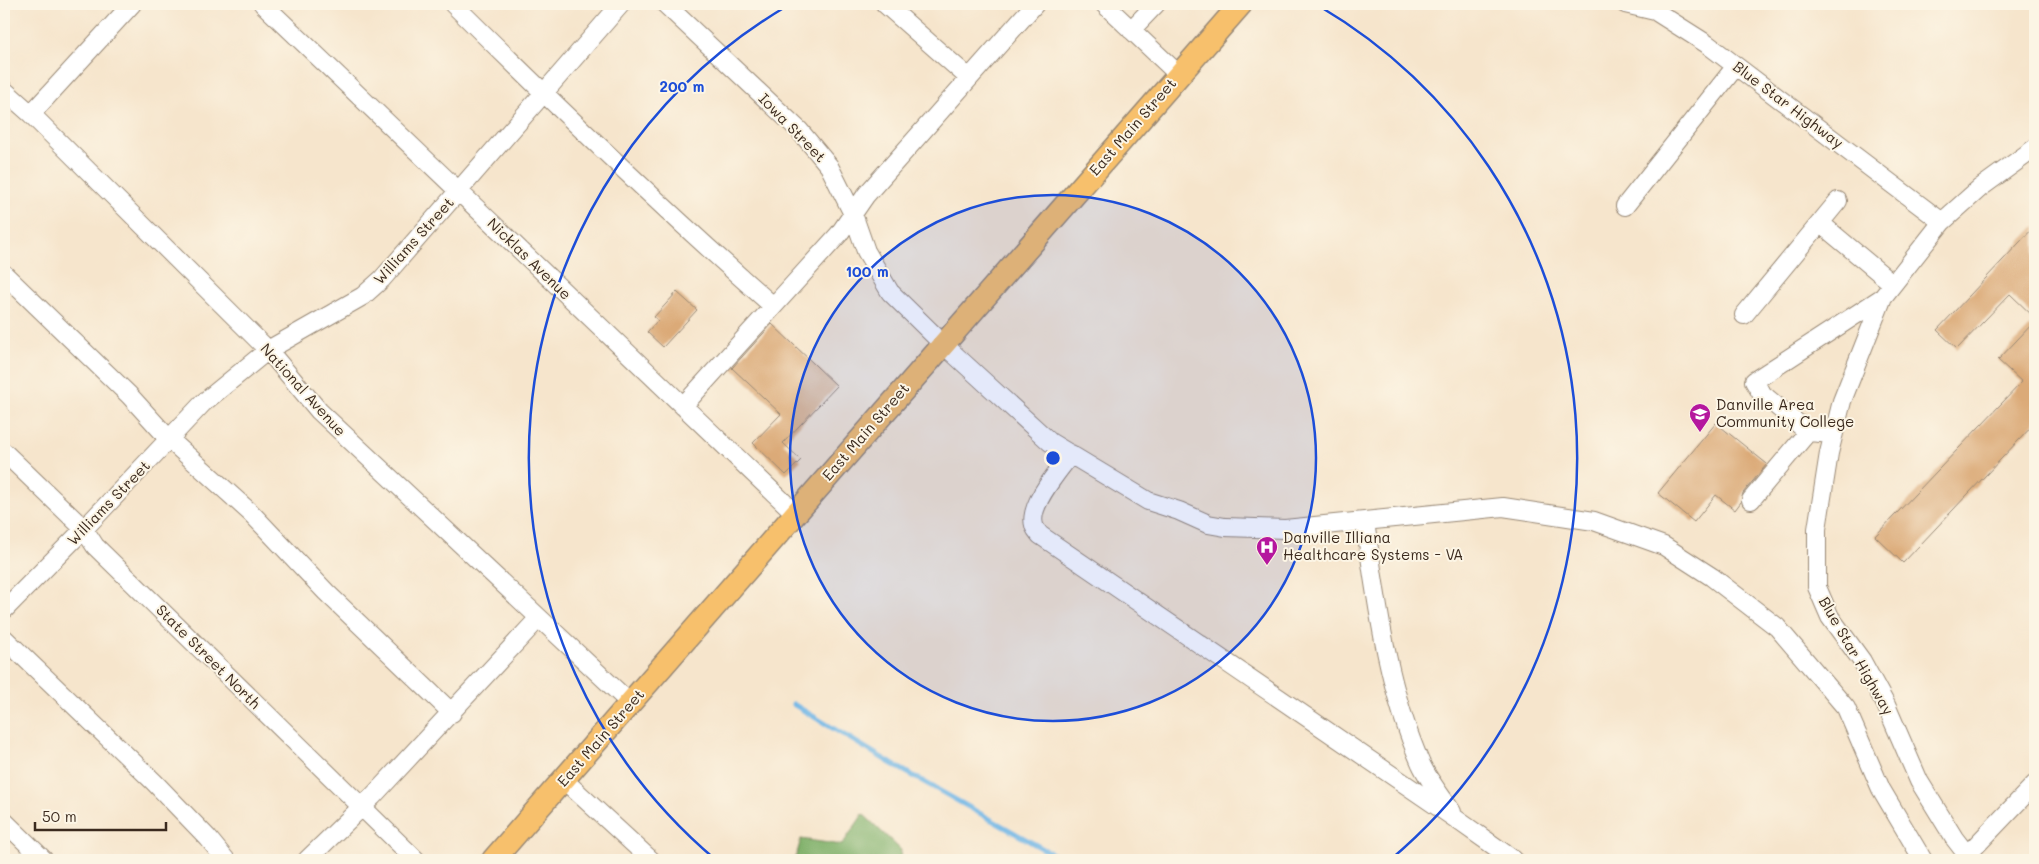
<svg xmlns="http://www.w3.org/2000/svg" width="2039" height="864" viewBox="0 0 2039 864" font-family="Mali,sans-serif">
	<style>
		.forest { fill: #80b16b; stroke: #5e6e44 }
		.lines { fill: none; stroke-linecap: round; stroke-linejoin: round }
		.stream { stroke: #6fb6e6; stroke-width: 5 }
		.building { fill: #dbaa78 }
		.minor-casing { stroke: #988875; stroke-width: 20 }
		.major-casing { stroke: #988875; stroke-width: 25 }
		.minor { stroke: #fff; stroke-width: 18 }
		.major { stroke: #f7c06c; stroke-width: 22 }
		.ring { fill: none; stroke: #1d4ed8; stroke-width: 2.5 }
		.labels { text-anchor: middle; stroke-width: 4; stroke-linejoin: round; paint-order: stroke }
		.street-label { font-size: 15px; fill: #3b2a1e; stroke: #fcf5e5 }
		.poi-label { font-size: 15px; fill: #3b2a1e; stroke: #fcf5e5; text-anchor: start }
		.centre { fill: #1d4ed8; stroke: #fcf5e5; stroke-width: 2.5 }
		.ring-label { font-size: 15px; text-anchor: middle; font-weight: bold; fill: #1d4ed8; stroke: #fcf5e5; stroke-width: 4; stroke-linejoin: round; paint-order: stroke }
	</style>
	<rect width="100%" height="100%" fill="#fcf5e5"/>
	<filter id="ink" filterUnits="userSpaceOnUse"><feTurbulence type="fractalNoise" baseFrequency=".02" numOctaves="2"/><feDisplacementMap in="SourceGraphic" scale="10" xChannelSelector="R" yChannelSelector="G"/><feConvolveMatrix kernelMatrix="1 2 1 2 8 2 1 2 1" color-interpolation-filters="sRGB"/></filter>
	<filter id="wash" filterUnits="userSpaceOnUse"><feTurbulence type="fractalNoise" baseFrequency=".0096" numOctaves="4" result="noise"/><feDisplacementMap in="SourceGraphic" scale="20" xChannelSelector="R" yChannelSelector="G"/><feGaussianBlur stdDeviation="1.12" result="paint"/><feColorMatrix in="noise" values="0 0 0 0 0 0 0 0 0 0 0 0 0 0 0 0 0 1.4 0 .05"/><feComposite in="paint" operator="in"/></filter>
	<g filter="url(#wash)">
		<rect width="100%" height="100%" fill="#f6e5cc"/>
		<path class="forest" d="M863 814 901 850 900 860H795L801 839 842 845Z"/>
		<g class="lines">
			<path class="stream" d="M793 704 892 764 1063 860"/>
		</g>
		<g id="blocks">
			<path class="building" d="M2035 226V318L2010 294 1957 349 1937 330Z
				M677 292 697 310 663 347 647 332 658 320 654 317Z
				M2035 321V423L1903 563 1875 536 2022 382 1998 360Z
				M772 324 837 386 783 443 801 460 786 475 753 443 781 414 732 368Z
				M1716 423 1767 464 1743 493 1741 502 1735 510 1716 495 1694 522 1658 493Z"/>
		</g>
	</g>
	<g filter="url(#ink)">
		<use href="#blocks" fill-opacity="0" stroke="#988875" stroke-width="1"/>
		<g class="lines">
			<g class="minor-casing">
				<path id="minor" d="M263 4 795 513
					M453 4C557 107 663 209 773 306
					M665 4 799 130 829 166 853 214 866 251 890 292 943 344 1050 442 1148 501 1179 511 1208 524 1225 527 1285 529 1503 507 1594 521 1664 546 1712 577 1777 627 1846 708 1881 789 1923 860
					M885 4 969 78
					M1104 4 1179 75
					M1625 4 1655 11 1707 44 1942 222 1883 297 1842 401 1829 453 1817 529V587L1830 617 1862 661 1886 705 1919 781 1954 838 1971 860
					M1131 30 1156 4
					M4 90 31 114 268 350 319 411 631 704
					M31 114 132 4
					M1625 206 1736 66
					M1942 222 1980 188 2035 148
					M1820 223 1893 284
					M4 274 129 395 169 439 252 514 326 592 452 713
					M1744 315 1838 201
					M683 406 839 234 866 195 1035 4
					M1833 434 1808 432 1761 393 1754 381 1883 297
					M4 452 84 529 95 546 416 860
					M1071 454C1060 469 1028 505 1034 525 1034 528 1038 532 1040 535L1456 819 1514 860
					M1751 500 1808 432
					M1365 522C1377 604 1387 687 1421 764 1429 781 1442 797 1452 812
					M4 610 84 529 203 403 268 350 363 296 382 279 621 4
					M4 638 154 782 208 838 226 860
					M564 780 651 860
					M4 821 44 860
					M1967 855 2035 784
					M307 860 373 796 538 619"/>
			</g>
			<g class="major-casing">
				<path id="major" d="M493 860 1241 4"/>
			</g>
			<use href="#minor" class="minor"/>
			<use href="#major" class="major"/>
		</g>
	</g>
	<circle cx="1053" cy="458" r="263" fill="#1d4ed8" fill-opacity=".12"/>
	<g class="ring">
		<circle cx="1053" cy="458" r="263"/>
		<path d="M716 860A525 525 0 0 1 787 6M1319 6A525 525 0 0 1 1390 860"/>
	</g>
	<defs>
		<g id="university-pin" transform="scale(1.125)"><path d="M0 17L-7.5 6A9.5 9.5 0 1 1 7.5 6Z" fill="#b5179e" stroke="#fcf5e5"/><path d="M0-5L7-2L0 1L-7-2ZM-4 1L0 2.5L4 1V4Q0 6-4 4Z" fill="#fff"/></g>
		<g id="hospital-pin" transform="scale(1.125)"><path d="M0 17L-7.5 6A9.5 9.5 0 1 1 7.5 6Z" fill="#b5179e" stroke="#fcf5e5"/><path d="M-5-5h3v3.5h4V-5h3V5h-3V1.5h-4V5h-3Z" fill="#fff"/></g>
	</defs>
	<g fill-rule="evenodd">
		<use href="#university-pin" x="1700" y="414"/>
		<use href="#hospital-pin" x="1267" y="547"/>
	</g>
	<g class="labels">
		<g class="street-label">
			<text transform="translate(1788 105) rotate(37)" y="5">Blue Star Highway</text>
			<text transform="translate(1133 127) rotate(-49)" y="5">East Main Street</text>
			<text transform="translate(792 128) rotate(46)" y="5">Iowa Street</text>
			<text transform="translate(414 241) rotate(-48)" y="5">Williams Street</text>
			<text transform="translate(529 259) rotate(44)" y="5">Nicklas Avenue</text>
			<text transform="translate(303 390) rotate(48)" y="5">National Avenue</text>
			<text transform="translate(866 432) rotate(-49)" y="5">East Main Street</text>
			<text transform="translate(109 503) rotate(-46)" y="5">Williams Street</text>
			<text transform="translate(1856 656) rotate(60)" y="5">Blue Star Highway</text>
			<text transform="translate(208 657) rotate(45)" y="5">State Street North</text>
			<text transform="translate(601 738) rotate(-49)" y="5">East Main Street</text>
		</g>
		<g class="poi-label">
			<text x="1716" y="410">Danville Area<tspan x="1716" dy="17">Community College</tspan></text>
			<text x="1283" y="543">Danville Illiana<tspan x="1283" dy="17">Healthcare Systems - VA</tspan></text>
		</g>
	</g>
	<circle cx="1053" cy="458" r="8" class="centre"/>
	<g class="ring-label">
		<text x="682" y="92">200 m</text>
		<text x="867" y="277">100 m</text>
	</g>
	<rect width="2039" height="864" fill="none" stroke="#fcf5e5" stroke-width="20"/>
	<path d="M35 822v8h131v-8" fill="none" stroke="#3b2a1e" stroke-width="2.5"/>
	<text x="42" y="822" font-size="15" fill="#3b2a1e" stroke="#fcf5e5" stroke-width="4" paint-order="stroke">50 m</text>
</svg>
